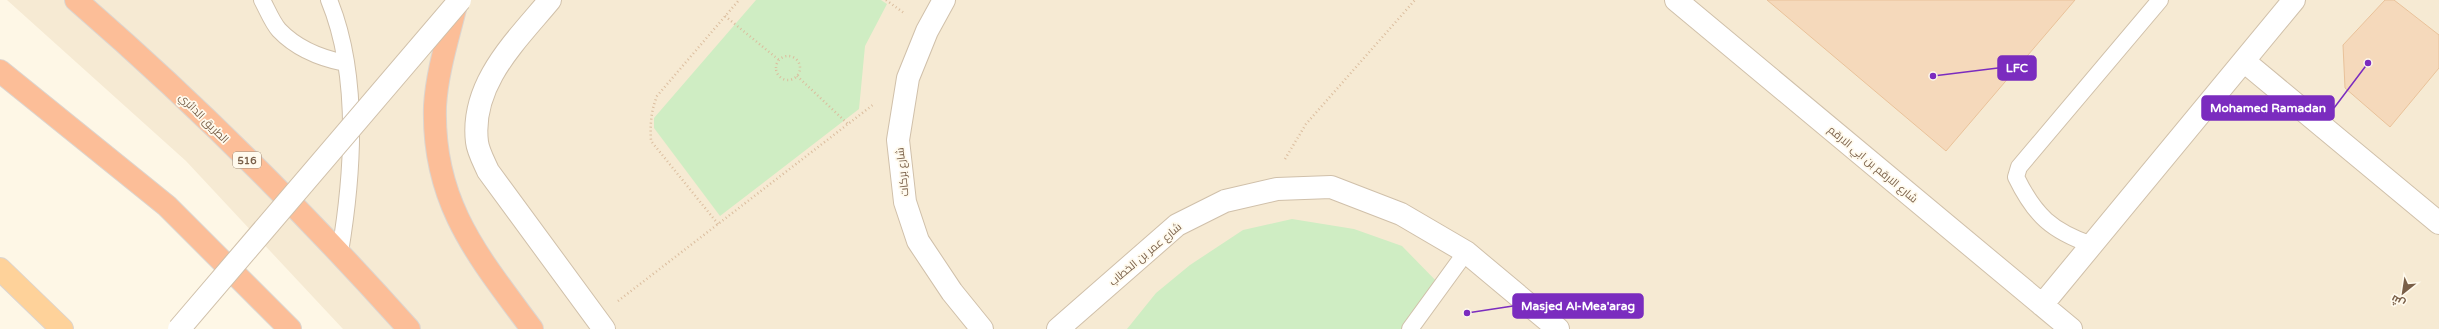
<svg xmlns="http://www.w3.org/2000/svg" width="2439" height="329" viewBox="0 0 2439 329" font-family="'Varela Round',Cairo,sans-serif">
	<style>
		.residential { fill: #f6ead3 }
		.green { fill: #cfedc3 }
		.building { fill: #f5d9bb; stroke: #e9c29a }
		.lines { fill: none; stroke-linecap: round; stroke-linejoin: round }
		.service-casing { stroke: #d0c0aa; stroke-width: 18 }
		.minor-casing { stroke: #d0c0aa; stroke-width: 24 }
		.trunk-casing { stroke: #dcd5cf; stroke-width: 24 }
		.motorway-casing { stroke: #dcd5cf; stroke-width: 24 }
		.path { stroke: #dbbd9e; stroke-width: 2.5; stroke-dasharray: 1 3; stroke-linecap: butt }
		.service { stroke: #fff; stroke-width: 16 }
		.minor { stroke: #fff; stroke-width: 22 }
		.trunk { stroke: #fed29a; stroke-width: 22 }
		.motorway { stroke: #fcbe98; stroke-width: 22 }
		.tertiary-bridge-casing { stroke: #d0c0aa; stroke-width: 24; stroke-linecap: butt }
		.tertiary-bridge { stroke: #fff; stroke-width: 22 }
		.labels { text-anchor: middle; stroke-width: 3.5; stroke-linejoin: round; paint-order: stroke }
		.shield { fill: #fffaed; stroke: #a18e7a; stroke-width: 1 }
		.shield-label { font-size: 10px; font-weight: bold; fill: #795f48 }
		.street-label { font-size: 11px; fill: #795f48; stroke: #fffaed }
		.leader { fill: none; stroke: #7b2cbf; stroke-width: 1.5 }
		.callout-dot { fill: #7b2cbf; stroke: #fffaed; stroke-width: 1.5 }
		.callout { fill: #7b2cbf; stroke: #7b2cbf; stroke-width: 1.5 }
		.callout-label { font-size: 12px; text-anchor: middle; font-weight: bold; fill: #fff }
	</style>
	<rect width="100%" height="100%" fill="#fef7e6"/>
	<path class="residential" d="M7 0H2439V329H343L186 161Z"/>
	<path class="green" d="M756 0H881L887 4 865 46 859 109 720 216 654 128V118Z
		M1292 219 1354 229 1402 246 1443 288 1406 329H1127L1156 293 1190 265 1243 230Z"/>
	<path class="building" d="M1767 0H2075L1946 151Z
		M2385 0H2394L2439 35V68L2390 127 2345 88 2343 45Z"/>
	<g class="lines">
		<g class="service-casing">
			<path id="service" d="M262 0C267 9 272 22 279 30 297 49 320 58 345 63
				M329 0C360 75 353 174 340 252
				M2092 245C2052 231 2035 216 2016 177L2019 167 2160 0
				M1410 329 1466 252"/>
		</g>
		<g class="minor-casing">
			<path id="minor" d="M550 0C516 41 470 84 477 142 478 151 484 162 488 171L604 329
				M944 0 927 31 908 78 898 140 905 202 918 241 952 292 982 329
				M1676 0 2071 329
				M2245 62 2439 223
				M2042 305 2294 0
				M1058 329 1177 225 1225 201 1277 189 1331 187 1401 214 1466 252 1558 329"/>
		</g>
		<g class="trunk-casing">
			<path id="trunk" d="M0 269 62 329"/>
		</g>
		<g class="motorway-casing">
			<path id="motorway" d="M76 0C194 102 305 213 409 329
				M456 5C448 38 437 72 435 106 432 203 478 256 532 329
				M0 71 167 206 290 329"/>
		</g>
		<path class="path" d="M886 0 904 13
			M725 16 779 60
			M776 68a12 12 0 1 1 24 0a12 12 0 1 1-24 0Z
			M797 76 848 124
			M1285 159 1306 124 1415 0
			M718 224 651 141C650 124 651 111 657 96L739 0
			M618 301 874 104"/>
		<use href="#service" class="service"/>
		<use href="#minor" class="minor"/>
		<use href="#trunk" class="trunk"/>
		<use href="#motorway" class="motorway"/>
		<g class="tertiary-bridge-casing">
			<path id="tertiary-bridge" d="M179 329 460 0"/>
		</g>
		<use href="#tertiary-bridge" class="tertiary-bridge"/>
	</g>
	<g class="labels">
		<rect class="shield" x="233" y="152" width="28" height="16" rx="3"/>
		<g class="shield-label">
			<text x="247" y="164">516</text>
		</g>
		<g class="street-label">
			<text transform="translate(204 118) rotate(45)" y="4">الطريق الدائري</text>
			<text transform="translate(1873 164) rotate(40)" y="4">شارع الارقم بن ابي الارقم</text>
			<text transform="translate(902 172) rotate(-96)" y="4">شارع بركات</text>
			<text transform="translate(1145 254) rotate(-40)" y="4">شارع عمر بن الخطاب</text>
		</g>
	</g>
	<path class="leader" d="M1933 76L1998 68M2368 63L2334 108M1467 313L1513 306"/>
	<g class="callout-dot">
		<circle cx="1933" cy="76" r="4"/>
		<circle cx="2368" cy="63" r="4"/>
		<circle cx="1467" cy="313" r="4"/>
	</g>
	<g class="callout">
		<rect x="1998" y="56" width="38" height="24" rx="4"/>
		<rect x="2202" y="96" width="132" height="24" rx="4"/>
		<rect x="1513" y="294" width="130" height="24" rx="4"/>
	</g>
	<g class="callout-label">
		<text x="2017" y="72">LFC</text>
		<text x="2268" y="112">Mohamed Ramadan</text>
		<text x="1578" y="310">Masjed Al-Mea'arag</text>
	</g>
	<g transform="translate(2403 293) rotate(210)" stroke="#fffaed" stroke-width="3" paint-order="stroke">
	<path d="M0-3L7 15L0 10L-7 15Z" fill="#795f48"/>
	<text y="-6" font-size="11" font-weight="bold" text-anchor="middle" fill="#795f48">ش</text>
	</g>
</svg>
